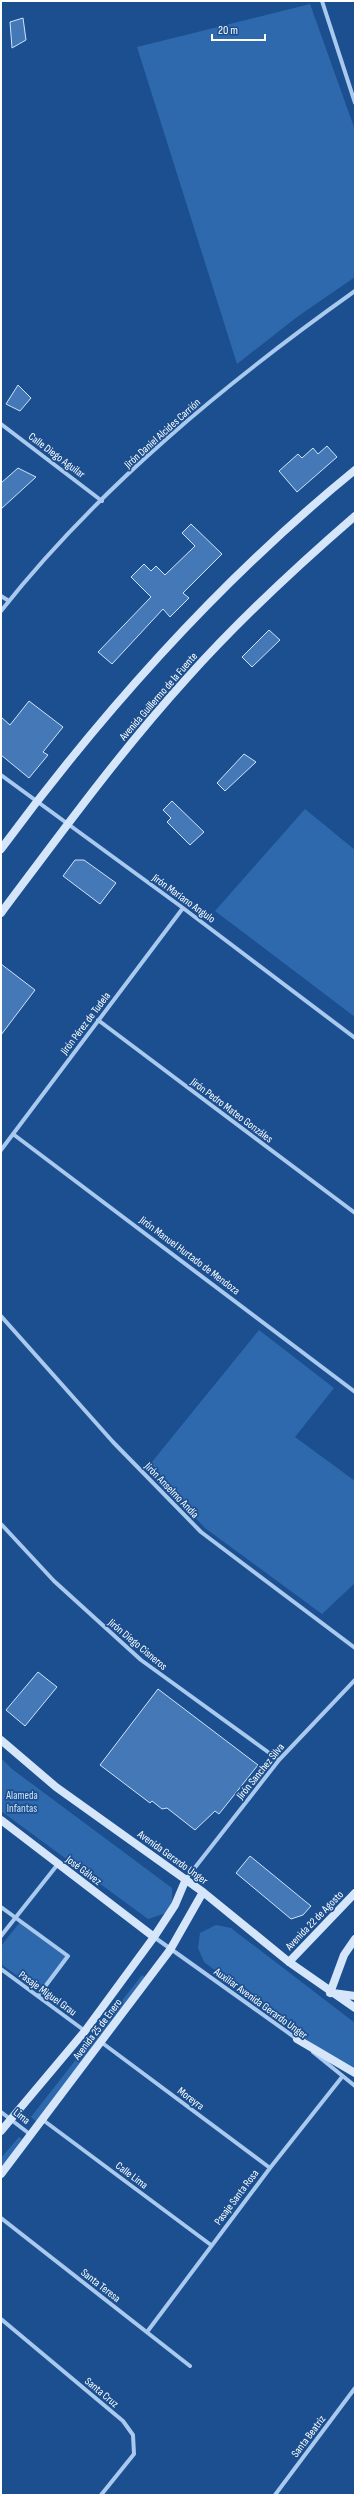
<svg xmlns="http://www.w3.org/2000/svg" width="356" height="2496" viewBox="0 0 356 2496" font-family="'Sofia Sans Condensed',sans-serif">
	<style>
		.green { fill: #2e69ad }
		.building { fill: #4478b7; stroke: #cfe3fa }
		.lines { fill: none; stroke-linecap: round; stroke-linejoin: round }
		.minor { stroke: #a9c9ee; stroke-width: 4 }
		.secondary { stroke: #d6e6fa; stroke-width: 8 }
		.labels { text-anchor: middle; stroke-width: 3.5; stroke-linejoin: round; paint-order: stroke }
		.street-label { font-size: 11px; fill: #fff; stroke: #1b4f8f }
		.park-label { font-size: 11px; fill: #cfe3fa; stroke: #1b4f8f }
	</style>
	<rect width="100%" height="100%" fill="#1b4f8f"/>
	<path class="green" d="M310 4 355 130V277L297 317 237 364 137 47Z
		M305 809 355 850V1017L215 911Z
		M259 1330 334 1388 295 1437 355 1481V1583L322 1614 205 1528 147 1468Z
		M1 1758 12 1769 172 1888V1911L148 1919 1 1811Z
		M20 1922 68 1956 41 1993 1 1964V1946Z
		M216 1925 231 1928 355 2023V2076L204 1962 198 1948 200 1933Z
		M142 1975 145 1977 37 2122 31 2117Z
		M19 2137 22 2139 1 2169V2158Z"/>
	<path class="building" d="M23 18 26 40 12 48 10 22Z
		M18 385 31 398 20 411 6 404Z
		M327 446 337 457 297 492 279 471 298 454 302 458 313 448 318 454Z
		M18 468 36 477 1 509V483Z
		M191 524 222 554 183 593 189 598 170 617 163 609 112 664 98 652 151 597 131 577 144 564 151 571 156 566 165 575 195 546 182 533Z
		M269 630 280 640 252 667 242 657Z
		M29 701 63 727 43 752 48 755 29 778 1 755V717L10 725Z
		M244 754 256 762 225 791 217 783Z
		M172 801 204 832 190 845 167 822 171 818 163 810Z
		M75 860H84L116 883 100 904 63 876Z
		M1 964 35 990 1 1035Z
		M38 1672 57 1687 25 1726 6 1710Z
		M158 1689 258 1765 219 1814 215 1811 195 1830 167 1808 162 1809 152 1801 150 1803 100 1765Z
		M250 1856 311 1906 303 1915 291 1919 236 1873Z"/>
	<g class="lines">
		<path class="minor" d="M322 1 355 103
			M1 424 102 501
			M1 596 9 601
			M1 611C99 487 227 382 355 291
			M1 775 183 908 355 1038
			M98 1020 355 1213
			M13 1134 355 1392
			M1 1150 183 908
			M1 1316 113 1442 201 1532 355 1648
			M1 1524 54 1581 141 1660 279 1760
			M186 1879 279 1760 355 1680
			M1 1907 68 1956 38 1996
			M1 1936 58 1864
			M154 1937 297 2039
			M1 1969 85 2031
			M101 2042 270 2168
			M313 2052 355 2086
			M1 2112 31 2135
			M43 2120 211 2245
			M1 2218 190 2366
			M1 2319 123 2421 133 2435 134 2454 101 2495
			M147 2332 270 2168 342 2077
			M275 2495 355 2388"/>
		<path class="secondary" d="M1 849C104 710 220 580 355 470
			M1 913C61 833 120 752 187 678 239 620 296 567 355 516
			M1 1740 56 1787 203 1892 289 1962 355 2008
			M1 1820 154 1937
			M289 1962 355 1893
			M330 1993 344 1955 355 1939
			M333 1993 355 1996
			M297 2039 355 2073
			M1 2131 85 2031 154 1937 175 1905 186 1879
			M1 2174 170 1950 203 1892"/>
	</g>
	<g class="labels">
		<g class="street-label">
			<text transform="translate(162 433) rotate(-42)" y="4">Jirón Daniel Alcides Carrión</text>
			<text transform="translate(57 455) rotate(37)" y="4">Calle Diego Aguilar</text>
			<text transform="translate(158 696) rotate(-49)" y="4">Avenida Guillermo de la Fuente</text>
			<text transform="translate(184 898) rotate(36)" y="4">Jirón Mariano Angulo</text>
			<text transform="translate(85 1023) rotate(-53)" y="4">Jirón Pérez de Tudela</text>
			<text transform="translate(232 1110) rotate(37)" y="4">Jirón Pedro Mateo Gonzáles</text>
			<text transform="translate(190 1255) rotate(37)" y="4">Jirón Manuel Hurtado de Mendoza</text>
			<text transform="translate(172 1490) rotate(46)" y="4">Jirón Anselmo Andía</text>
			<text transform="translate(138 1644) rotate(40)" y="4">Jirón Diego Cisneros</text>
			<text transform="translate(260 1771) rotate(-51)" y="4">Jirón Sanchez Silva</text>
			<text transform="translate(173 1857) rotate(36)" y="4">Avenida Gerardo Unger</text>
			<text transform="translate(84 1870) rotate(37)" y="4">José Gálvez</text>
			<text transform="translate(314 1920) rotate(-46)" y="4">Avenida 22 de Agosto</text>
			<text transform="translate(48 1993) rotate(36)" y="4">Pasaje Miguel Grau</text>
			<text transform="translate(261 2003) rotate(36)" y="4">Auxiliar Avenida Gerardo Unger</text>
			<text transform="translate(97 2029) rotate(-53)" y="4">Avenida 25 de Enero</text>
			<text transform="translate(191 2098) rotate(37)" y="4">Moreyra</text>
			<text transform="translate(22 2116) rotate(38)" y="4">Lima</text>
			<text transform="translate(132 2175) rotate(37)" y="4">Calle Lima</text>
			<text transform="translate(236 2197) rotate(-53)" y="4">Pasaje Santa Rosa</text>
			<text transform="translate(101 2285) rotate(38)" y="4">Santa Teresa</text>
			<text transform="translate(102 2392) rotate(40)" y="4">Santa Cruz</text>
			<text transform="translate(308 2436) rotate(-53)" y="4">Santa Beatriz</text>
		</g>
		<g class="park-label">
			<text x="22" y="1799">Alameda<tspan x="22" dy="13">Infantas</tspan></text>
		</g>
	</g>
	<rect width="356" height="2496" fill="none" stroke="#ffffff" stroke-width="4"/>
	<path d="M212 34v6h53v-6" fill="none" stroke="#ffffff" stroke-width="2"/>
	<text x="218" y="34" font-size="12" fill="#ffffff" stroke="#1b4f8f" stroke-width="3" paint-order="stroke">20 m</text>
</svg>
